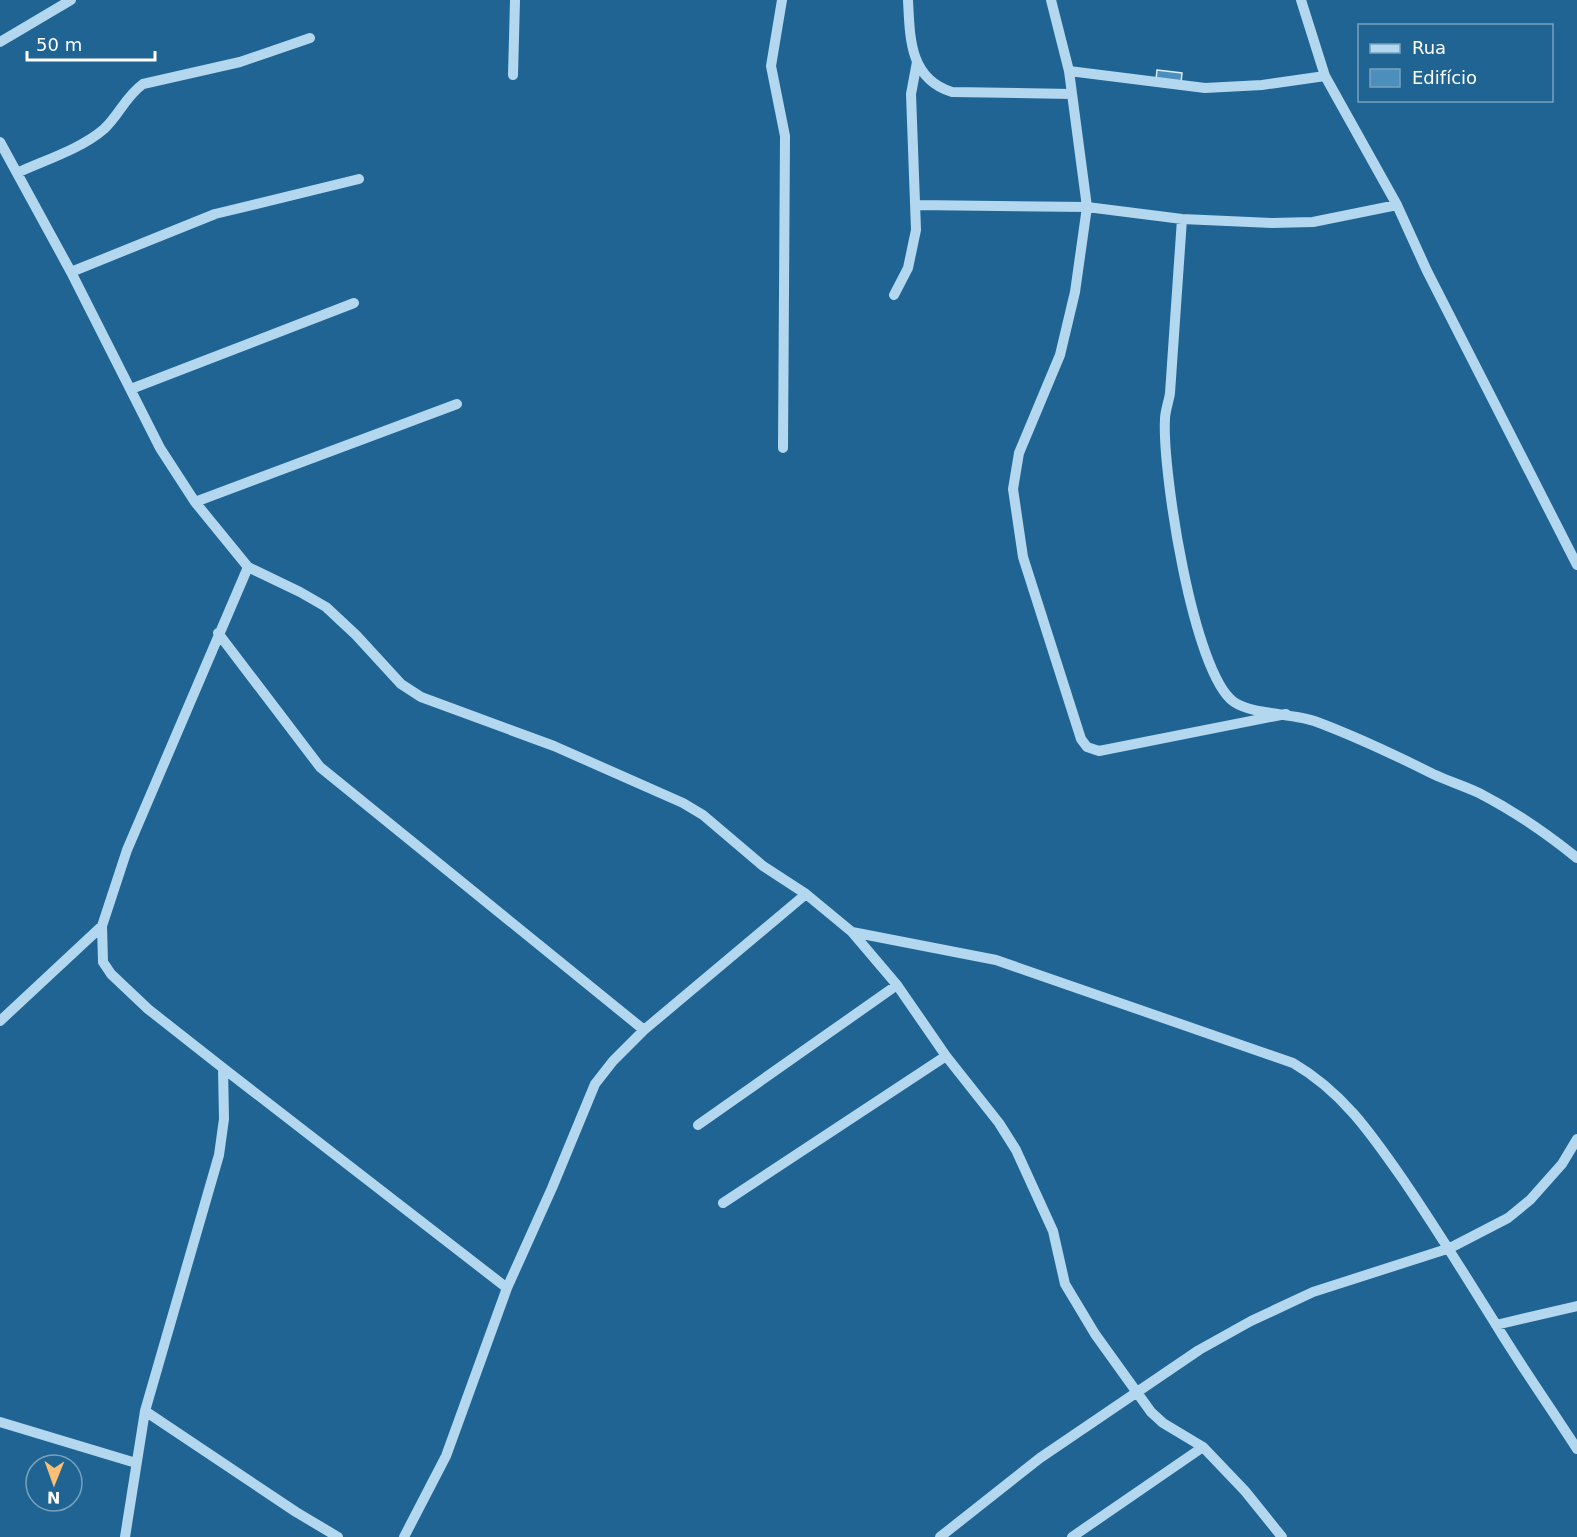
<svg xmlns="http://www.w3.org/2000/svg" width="1577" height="1537" viewBox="0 0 1577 1537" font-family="'DejaVu Sans',sans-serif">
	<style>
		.building { fill: #4d8fbc; stroke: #d9edfa; stroke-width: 1.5 }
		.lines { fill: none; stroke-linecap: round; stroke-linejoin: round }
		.minor { stroke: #b3d7ee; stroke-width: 10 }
	</style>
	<rect width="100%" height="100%" fill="#206493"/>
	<path class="building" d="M1157 70 1182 73 1181 83 1156 80Z"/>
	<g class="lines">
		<path class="minor" d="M782 0 771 66 785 136 783 448
			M908 0C910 37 909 79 952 92L1072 94
			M1051 0 1069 71 1087 207 1075 292 1060 355 1019 453 1013 489 1023 557 1081 739 1087 747 1099 751 1286 714
			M1301 0 1325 76 1397 205 1427 271 1577 565
			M0 42 71 0
			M1069 71 1205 88 1262 85 1325 76
			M513 75 515 0
			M0 142 71 272 160 448 195 502 248 567 300 592 326 607 356 635 401 684 421 697 554 746 683 803 703 815 763 866 806 894 852 932 897 985 946 1056 999 1123 1016 1150 1053 1231 1065 1284 1095 1334 1151 1412 1163 1423 1203 1447 1245 1491 1282 1537
			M17 173C45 160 81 149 104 129 119 115 126 96 143 84L240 62 310 38
			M916 205 1087 207 1182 219 1272 223 1313 222 1397 205
			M1182 219 1170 393C1169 401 1165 411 1165 419 1162 470 1193 673 1234 702 1253 715 1294 713 1317 722 1357 737 1395 755 1433 774 1448 781 1464 786 1479 793 1514 811 1546 833 1577 858
			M71 272 215 214 359 179
			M894 295 908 268 916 230 911 94 917 62
			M131 389 354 303
			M195 502 457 404
			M218 633 320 767 644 1030
			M852 932 996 960 1293 1063C1343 1092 1372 1135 1404 1181 1436 1228 1465 1275 1495 1323 1521 1366 1550 1407 1577 1449
			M0 1021 102 926
			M223 1068 507 1288
			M698 1125 897 985
			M723 1203 946 1056
			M1496 1325 1577 1306
			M145 1411 296 1512 338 1537
			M0 1422 136 1463
			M125 1537 145 1411 219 1155 224 1119 223 1068 148 1009 111 974 103 962 102 926 127 850 248 567
			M404 1537 446 1456 507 1288 552 1188 595 1084 613 1061 644 1030 806 894
			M940 1537 1040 1458 1199 1350 1251 1321 1313 1292 1450 1248 1508 1218 1530 1200 1562 1164 1577 1139
			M1072 1537 1203 1447"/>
	</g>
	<rect x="1358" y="24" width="195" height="78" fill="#206493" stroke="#79a2be" stroke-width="1.5"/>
	<rect x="1370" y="44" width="30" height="9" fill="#b3d7ee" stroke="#79a2be" stroke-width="1.5"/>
	<text x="1412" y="54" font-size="18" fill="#ffffff">Rua</text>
	<rect x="1370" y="69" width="30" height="18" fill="#4d8fbc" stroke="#79a2be" stroke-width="1.5"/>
	<text x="1412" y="84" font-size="18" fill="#ffffff">Edifício</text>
	<g transform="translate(54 1483) rotate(181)"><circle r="28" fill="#206493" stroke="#79a2be" stroke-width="1.5"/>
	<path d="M0-4.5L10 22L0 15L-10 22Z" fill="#fbbf74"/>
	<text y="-9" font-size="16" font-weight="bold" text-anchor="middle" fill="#ffffff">N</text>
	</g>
	<path d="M27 51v9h128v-9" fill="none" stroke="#ffffff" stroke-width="3"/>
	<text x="36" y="51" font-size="18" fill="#ffffff" stroke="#206493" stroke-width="4.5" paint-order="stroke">50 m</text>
</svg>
